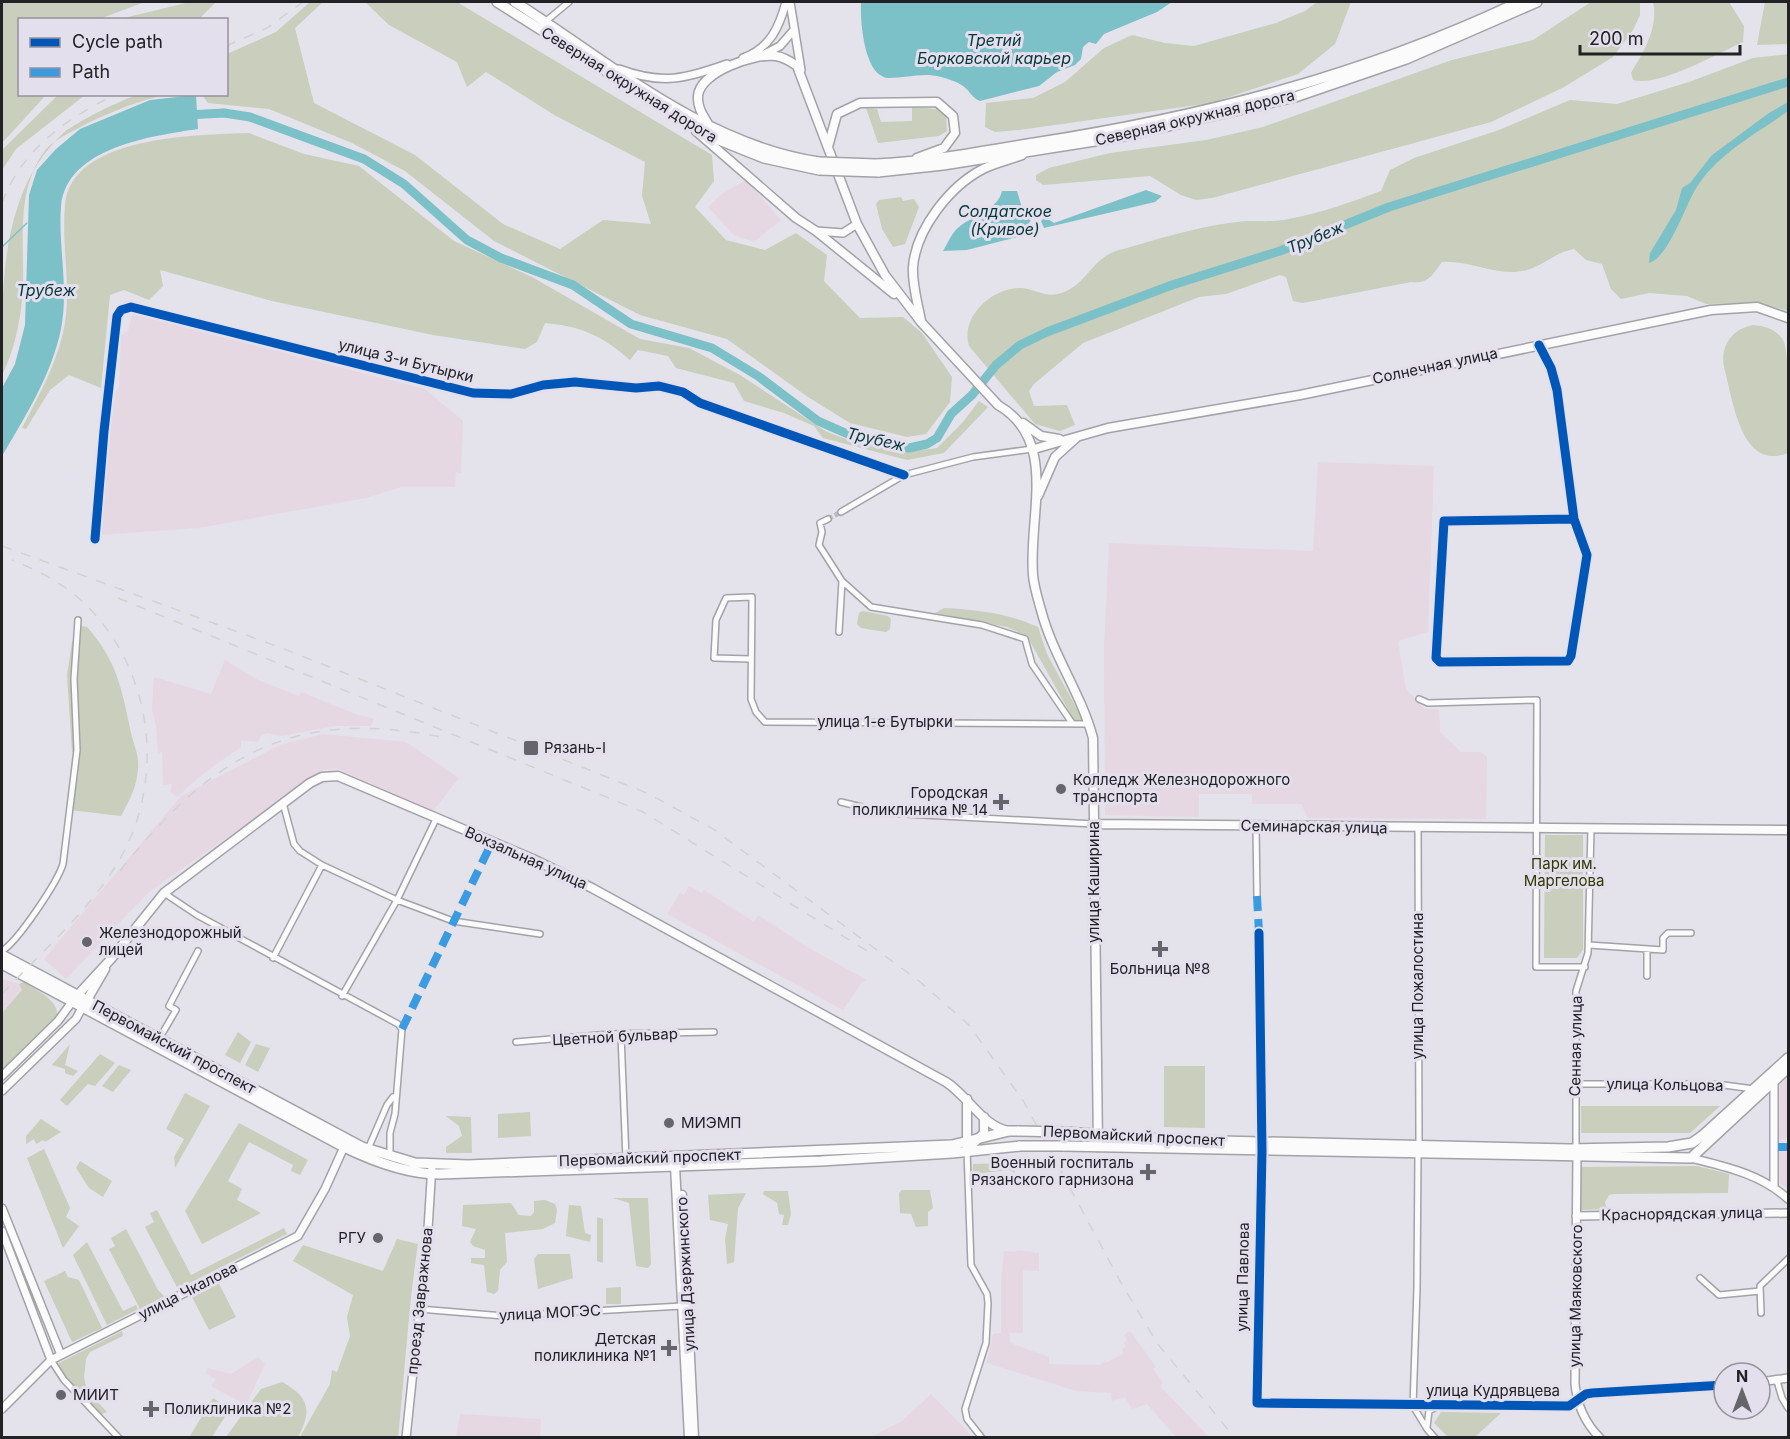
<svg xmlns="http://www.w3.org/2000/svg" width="1790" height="1439" viewBox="0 0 1790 1439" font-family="Inter,sans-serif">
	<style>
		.commercial { fill: #e6d8e2 }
		.green { fill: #cacebc }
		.water { fill: #7dc1c8 }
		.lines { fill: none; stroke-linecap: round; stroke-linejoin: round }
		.stream { stroke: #7dc1c8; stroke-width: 1.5 }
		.river { stroke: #7dc1c8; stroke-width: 9 }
		.minor-tunnel { stroke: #bdbbc3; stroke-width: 5; stroke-dasharray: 5 2.5; stroke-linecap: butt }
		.minor-casing { stroke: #a3a2a7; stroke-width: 8 }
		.tertiary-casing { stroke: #a3a2a7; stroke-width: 10 }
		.secondary-casing { stroke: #a3a2a7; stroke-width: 11 }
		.primary-casing { stroke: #a3a2a7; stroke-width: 12 }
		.minor { stroke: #fbfbfc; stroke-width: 5 }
		.tertiary { stroke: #fbfbfc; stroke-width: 7 }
		.secondary { stroke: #fbfbfc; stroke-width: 8 }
		.primary { stroke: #fbfbfc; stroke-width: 9 }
		.rail { stroke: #d2d2d4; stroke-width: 1.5; stroke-dasharray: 10 10; stroke-linecap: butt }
		.primary-bridge-casing { stroke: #a3a2a7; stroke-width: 12; stroke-linecap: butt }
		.primary-bridge { stroke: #fbfbfc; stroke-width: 9 }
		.quiet { stroke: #3c9be0; stroke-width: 8; stroke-dasharray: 15 8; stroke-linecap: butt }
		.cycleway-casing { stroke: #e3dfed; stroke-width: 13 }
		.cycleway { stroke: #0057b8; stroke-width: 9 }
		.poi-dot { fill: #66656b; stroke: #e3dfed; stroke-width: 2 }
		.labels { text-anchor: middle; stroke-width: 6; stroke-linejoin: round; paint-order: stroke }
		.street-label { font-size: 15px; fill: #222126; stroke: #e3dfed }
		.poi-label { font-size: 15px; fill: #222126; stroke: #e3dfed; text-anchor: start }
		.park-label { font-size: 15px; fill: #323903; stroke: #e3dfed }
		.water-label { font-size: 16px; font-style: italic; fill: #06373a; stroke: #e3dfed }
	</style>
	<rect width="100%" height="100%" fill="#e4e2ea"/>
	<path class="commercial" d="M746 180 781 220 754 242 734 235 708 207 723 193Z
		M132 314 425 389 463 421 461 473 456 472 455 487H401L366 498 198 528 99 535 115 393 119 386 121 335 128 331Z
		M1318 462 1434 466 1428 632 1398 641 1406 689 1424 709H1439L1440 732 1461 752H1481L1487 757 1486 819 1308 818 1301 804H1252V794H1199V817L1105 815 1104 645 1109 543 1313 551Z
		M225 660 258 680 299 696 301 692 358 715 371 718 374 719 371 726H334L282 736 267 733 261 736 258 742 241 740V747L205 772 177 797 170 792 172 784 163 785 162 752 158 754 156 726 152 709 154 677 211 694Z
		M323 734 406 742 459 778 433 811 336 768 323 770 149 892 66 979 44 959 181 796 280 745Z
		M689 886 702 893 704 890 754 922 758 915 807 947 867 980 862 982 843 1010 667 914 680 893 684 895Z
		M3 979 19 984 23 989 2 1013Z
		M1788 1077V1139L1779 1140 1780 1085Z
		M1779 1151H1788V1190L1780 1183Z
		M1017 1250 1039 1253V1271L1023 1270V1333H1010V1343L1049 1357V1364L1101 1365V1363L1108 1362 1123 1354 1122 1348 1126 1347 1124 1343 1127 1340 1124 1335 1130 1331 1156 1367 1153 1369 1163 1383 1160 1386 1209 1437H1176L1147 1404 1132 1409 1125 1397 1112 1401 1111 1393 1076 1391 987 1363 993 1334 1001 1333V1283L1004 1251 1016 1252Z
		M258 1357 265 1364 246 1405 211 1386 216 1379 205 1373 208 1368 231 1374Z
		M931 1394 973 1437H871L902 1421Z
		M460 1414 541 1419 540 1437H456Z"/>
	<path class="green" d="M2 2H145L99 19 20 20V94L46 95 2 143Z
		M190 2H216L199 19H120Z
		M310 2H323L295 28 314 103 415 155 503 224 560 249 603 220 651 224 642 196 645 162 556 116 486 72 467 87 457 62 389 25 366 3 350 2H457L712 155 714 181 695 207 726 240 765 250 796 233 827 255 824 281 860 318 903 317 922 333 952 377 950 402 926 434 907 437 850 423 808 397 727 339 640 315 494 241 405 171 352 143 269 109 208 103 202 95 226 94 227 54 276 32Z
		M1317 2H1351L1335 44 1298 74 1211 103 1019 130 995 132 985 127 986 103 1033 98 1065 82 1104 48 1132 35 1165 43 1194 46 1276 23 1305 11Z
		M1591 2H1640V15L1633 30 1613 57 1564 87 1491 122 1212 198 1196 200 1181 195 1150 176 1043 185 1036 180V175L1049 168 1110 153 1206 140 1263 127 1452 60 1533 40Z
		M1653 2H1729L1744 26 1743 42C1716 54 1660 87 1633 80L1631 73C1644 52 1659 26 1653 2Z
		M1765 2H1788V44L1757 45Z
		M1788 54V311L1761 303 1706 304 1687 296 1649 293 1621 299 1611 289 1602 264 1586 260 1574 249C1556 252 1544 265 1527 270 1498 278 1471 260 1442 262 1432 275 1429 284 1411 282L1303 303 1293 301 1286 277 1280 275 1226 294 1199 297 1083 343 1034 384 1029 391 1034 406 1067 405 1075 425 1060 431 1035 424 969 346C960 317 992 287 1022 288 1034 289 1045 297 1058 294 1085 287 1089 264 1111 253 1120 249 1132 247 1141 244 1170 235 1220 222 1249 221 1263 221 1275 222 1289 219 1320 213 1352 202 1381 191L1390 170 1414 158 1499 130 1570 100 1617 104 1689 82 1753 58Z
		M58 95H85L16 149 2 170V150Z
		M136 95H168C141 99 114 111 90 122 76 130 53 139 44 152 16 191 24 241 23 286 22 314 15 350 2 375 1 288 0 187 67 130 88 116 112 105 136 95Z
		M912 107 937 109 946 114 947 131 939 136 878 143 866 108 877 109 881 122 912 121Z
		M249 133 304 154 359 166 454 241 532 277 640 339 689 348 740 375 827 432 860 444 906 452 937 448 963 422 979 401 988 407 944 453 907 460 823 438 814 426 784 413 744 401 734 383 676 368 668 356 638 350 630 360C603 336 581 326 545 323L537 342 525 349 433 335 272 301 160 270 163 286 149 300 124 290 110 295 101 388 69 375 50 390 26 429 22 428C38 397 55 367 63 333 73 290 61 248 65 205 71 135 198 135 249 133Z
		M901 197 903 201 914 199 919 207 905 244 893 247 882 229 876 204 879 200Z
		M1753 325C1766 326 1778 330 1784 342 1790 361 1789 429 1788 453 1740 472 1733 398 1724 367 1720 346 1732 329 1753 325Z
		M944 608C978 610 1007 613 1038 627L1047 654 1083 720H1074L1027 636 1007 627 935 613Z
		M863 611 888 616 891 619 890 629 886 632 861 628 857 624 859 613Z
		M82 626 87 627C119 663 122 692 132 737 135 748 139 756 138 769 137 787 129 801 121 816L70 810 78 753 72 752 67 675 72 642Z
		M1545 835H1583V950L1577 958H1544Z
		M24 982C34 989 59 1000 57 1015L2 1071V1013L22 990 19 984Z
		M238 1032 251 1042 240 1063 225 1055Z
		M70 1044 65 1065 78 1071 73 1076 65 1073V1069L52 1065Z
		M256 1044 270 1048 258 1072 245 1065Z
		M100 1054 115 1063 95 1086 88 1084 67 1106 60 1100Z
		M119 1065 131 1070 113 1092 102 1086Z
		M1164 1066H1205V1128L1164 1127Z
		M185 1093 210 1106 175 1168 174 1157 184 1139 166 1129Z
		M1581 1106H1720L1690 1133H1581Z
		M530 1112 531 1136 498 1138V1114Z
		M446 1116 471 1117 472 1153H446V1147L462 1136 459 1126Z
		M41 1119 61 1132 45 1142 43 1140 36 1144 34 1139 26 1144V1136Z
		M239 1123 308 1160 300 1175 291 1171 293 1165 249 1142 228 1181 242 1189 237 1200 261 1213 202 1244 185 1211Z
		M44 1149 70 1208 66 1217 79 1226 63 1248 27 1158Z
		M80 1161 112 1181 103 1197 89 1188 76 1168Z
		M1015 1163V1173L1009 1170 973 1174V1164Z
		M1697 1166 1729 1174 1728 1193 1614 1194 1609 1195 1605 1202 1607 1209 1581 1210V1167Z
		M902 1190H930L933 1208 928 1212V1226L916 1227 911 1214 900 1213 899 1193Z
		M764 1191H788L791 1214 788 1225H782L784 1215 779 1214 777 1203 763 1194Z
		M746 1193 738 1208 734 1262 727 1264 725 1239 728 1224 710 1220 708 1195Z
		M613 1198H648L651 1264 648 1268 636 1266 629 1203Z
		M545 1200 555 1204 557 1210 555 1223 543 1229 505 1233 507 1262 500 1270 498 1291 494 1294 487 1292 484 1265 471 1263V1258H485V1250L473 1246 470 1242 476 1229 462 1226 463 1205 511 1203 519 1215 531 1216 534 1212V1201Z
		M569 1205 581 1206 585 1233 591 1235 590 1242 566 1236Z
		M157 1210 191 1275 284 1228 287 1234 178 1289 145 1227 154 1222 150 1213Z
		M597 1217 603 1219V1263L597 1261Z
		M126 1229 158 1290 165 1297 140 1309 109 1249 115 1246 111 1238Z
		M397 1239 418 1244C408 1308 405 1373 398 1437H300L330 1384 332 1370 337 1372 350 1336 347 1317 353 1295 293 1261 303 1245 383 1271Z
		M87 1242 123 1311 136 1305 138 1309 107 1325 73 1255Z
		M538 1254H570L573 1278 538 1289 534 1259Z
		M65 1271 68 1277 79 1280 102 1328 72 1342 44 1281Z
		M217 1280 236 1317 209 1330 190 1293Z
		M621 1287V1304H606V1288Z
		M122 1331 123 1336 90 1352 86 1359 84 1377 87 1391 107 1412 100 1415 58 1372 55 1365Z
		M282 1382C308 1396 313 1410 298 1437H226L261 1389Z
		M213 1398 230 1409 212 1437H193L190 1436Z
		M1441 1412 1501 1413 1475 1437 1449 1438 1434 1423Z"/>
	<path class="water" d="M861 2H1172L1157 12 1104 34 1096 44 1089 42 1083 47 1081 59 1075 65 1057 72 1039 86 980 101C972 98 969 90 963 86 956 81 948 79 941 77 923 72 907 78 889 78 864 78 860 21 861 2Z
		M196 95 198 129C152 136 67 147 61 206 58 247 69 287 61 329 52 374 25 417 2 456V388L15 364 25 325 29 195 37 170 56 149 80 129 150 100Z
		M1788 102V111C1755 135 1716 154 1695 190 1685 207 1668 258 1649 263L1650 253 1676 210 1682 188 1690 183 1712 155 1769 113Z
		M1146 190 1162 196 1155 202 1044 228 1041 221 1045 217 1054 223Z
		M1002 191H1017L1023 211 1032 218 1025 230 1029 234 967 250 943 251C948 243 952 232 959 227 972 216 998 210 1002 191Z"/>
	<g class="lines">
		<path class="stream" d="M2 247 27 223"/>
		<path class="river" d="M187 115 224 113 250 117 364 159 404 184 467 240 501 258 573 285 631 324 712 348 758 376 818 421 850 435 909 448 927 444 937 438 951 414 972 395 996 365 1020 345 1047 332 1172 285 1280 251 1389 207 1788 82"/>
		<path class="minor-tunnel" d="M828 519 841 512"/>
		<g class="minor-casing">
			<path id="minor" d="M546 21 569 2
				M1539 345 1551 368 1557 390 1574 519 1587 555 1571 656 1568 661 1440 662 1436 658 1444 521 1574 519
				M841 512 904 475 973 457 1032 449
				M828 519 820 523 822 532 819 545 842 581 871 607 982 625 1025 639 1032 664 1072 723
				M95 539 104 431 117 316 121 310 131 307 473 393 511 394 543 385 575 382 636 388 659 386 683 392 700 403 904 475
				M839 632 842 581
				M750 659 714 658 716 620 726 598 752 597 751 699 756 712 765 722 1089 724
				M1419 699 1428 703 1537 700 1536 967H1585
				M841 802 886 813 1094 824
				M283 803 294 844 300 851 322 865 397 900 453 921 540 934
				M1256 827 1257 896
				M1418 828 1419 1144
				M164 893 197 915 398 1024 402 1029 395 1114 390 1133V1156
				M1259 933 1262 1141
				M1589 945 1663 950V938L1668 933H1691
				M1647 949V976
				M2 951C18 941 57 883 63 864L77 750 74 679 78 620
				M273 958 322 865
				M342 996 397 900 436 819
				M621 1035 626 1159
				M159 1039 176 1010 169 1006 198 951
				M516 1042 610 1034 714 1032
				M1576 1084H1716L1754 1089
				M1576 1148V991L1588 953 1591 828
				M368 1149 387 1105 393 1097
				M967 1150 971 1265 987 1294 988 1303 986 1343 965 1409 967 1419 982 1438
				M1418 1153 1417 1288 1413 1406 1427 1429 1435 1438
				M1700 1278 1719 1295 1760 1291
				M419 1309 504 1316 682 1306
				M1761 1313 1760 1286 1788 1259
				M51 1360 64 1380 119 1438
				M1777 1381 1782 1398 1788 1408
				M1427 1427 1429 1411 1438 1406"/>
		</g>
		<g class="tertiary-casing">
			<path id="tertiary" d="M790 2 801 70
				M763 55 780 46 793 31
				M743 58C770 48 779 28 786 2
				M619 69C662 85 685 79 727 64
				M816 231 843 233 857 224
				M2 1076 58 1021 72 1002
				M1774 1082V1186
				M2 1091 76 1019 84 1004
				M1262 1145 1257 1403 1569 1406 1586 1394 1592 1393 1724 1385
				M1577 1153 1575 1384C1577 1404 1585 1423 1600 1438
				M1691 1158C1726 1167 1761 1174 1788 1199
				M2 1208 61 1355
				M1576 1216 1788 1213
				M2 1231 51 1360
				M1760 1382 1788 1378
				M2 1409 51 1360 298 1236 325 1189 344 1147
				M406 1438 428 1229 432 1165"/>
		</g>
		<g class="secondary-casing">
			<path id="secondary" d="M710 127C704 117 697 108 698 96 700 72 754 53 776 56 784 57 790 61 797 66L857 224 885 275 921 322 998 405C1059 440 1028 517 1033 575 1034 587 1038 599 1041 610 1053 656 1081 693 1093 738L1098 1147
				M696 131 796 218 816 231 894 294
				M828 147 837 114 860 103 937 102 953 116 955 133 944 148 917 158
				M921 321C918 304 912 285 913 267 916 229 950 186 983 169 995 163 1009 160 1022 155
				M1023 423 1041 436 1059 439
				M1034 449 1108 428 1300 395 1711 310 1757 307 1788 318
				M1038 496 1055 457 1076 438
				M1094 824 1788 830
				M74 999 111 959 164 893 310 783 322 777 338 776 533 859 592 888 946 1082C967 1095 983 1127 1009 1131
				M87 1000 105 969
				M967 1099V1150
				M967 1150 984 1133V1117
				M684 1157 676 1162 675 1166 689 1438
				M682 1195 694 1438"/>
		</g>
		<g class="primary-casing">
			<path id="primary" d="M497 2 709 136 764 158 819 170
				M515 2C610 63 704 145 819 162
				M876 164C929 162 982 151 1034 143 1202 117 1365 75 1519 2
				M878 172 943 165 1120 137 1295 97 1406 59 1537 2
				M2 955 362 1147 415 1163 468 1165 952 1145 1009 1131H1019
				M2 964 344 1147C373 1161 406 1174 439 1174L821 1161 952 1153 1020 1146
				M1064 1132 1179 1140 1569 1149 1668 1147 1692 1143 1702 1136 1788 1058
				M1063 1146 1691 1158 1788 1068"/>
		</g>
		<use href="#minor" class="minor"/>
		<use href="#tertiary" class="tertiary"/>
		<use href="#secondary" class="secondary"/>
		<use href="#primary" class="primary"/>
		<path class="rail" d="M226 46 267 28 303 2
			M2 203C21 150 68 117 117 94
			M2 546 279 647 532 747 649 794 713 829 919 981 969 1025 1024 1102 1120 1281 1157 1343 1235 1438
			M118 598 643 812 867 951
			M120 871C213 754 295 706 446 738
			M2 994C42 951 92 909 121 857 166 776 152 670 86 605 65 584 39 571 12 560"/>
		<g class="primary-bridge-casing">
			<path id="primary-bridge" d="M819 162 876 164
				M819 170 878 172
				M1019 1131 1064 1132
				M1020 1146H1063"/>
		</g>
		<use href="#primary-bridge" class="primary-bridge"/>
		<path class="quiet" d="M1257 896 1259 933
			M402 1029 492 842
			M1778 1147H1788"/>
		<g class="cycleway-casing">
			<path id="cycleway" d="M1539 345 1551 368 1557 390 1574 519 1587 555 1571 656 1568 661 1440 662 1436 658 1444 521 1574 519
				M95 539 104 431 117 316 121 310 131 307 473 393 511 394 543 385 575 382 636 388 659 386 683 392 700 403 904 475
				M1259 933 1262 1151 1257 1403 1569 1406 1586 1394 1592 1393 1724 1385"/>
		</g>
		<use href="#cycleway" class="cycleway"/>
	</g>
	<g class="poi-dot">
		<rect x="523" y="740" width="16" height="16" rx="3"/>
		<circle cx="1061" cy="789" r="6"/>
		<path d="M998 793h6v6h6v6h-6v6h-6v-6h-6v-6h6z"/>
		<circle cx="87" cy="942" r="6"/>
		<path d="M1157 940h6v6h6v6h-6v6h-6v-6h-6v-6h6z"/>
		<circle cx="669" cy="1123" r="6"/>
		<path d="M1145 1163h6v6h6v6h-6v6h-6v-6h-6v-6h6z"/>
		<circle cx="378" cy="1238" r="6"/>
		<path d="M666 1339h6v6h6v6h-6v6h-6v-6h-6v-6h6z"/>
		<circle cx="61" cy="1395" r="6"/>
		<path d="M148 1400h6v6h6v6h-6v6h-6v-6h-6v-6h6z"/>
	</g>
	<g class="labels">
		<g class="street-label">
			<text transform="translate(629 85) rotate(32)" y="5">Северная окружная дорога</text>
			<text transform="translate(1195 118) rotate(-13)" y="5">Северная окружная дорога</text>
			<text transform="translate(406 361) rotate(14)" y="5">улица 3-и Бутырки</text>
			<text transform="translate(1435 366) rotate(-12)" y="5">Солнечная улица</text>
			<text x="885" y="727">улица 1-е Бутырки</text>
			<text transform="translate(1314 827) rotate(1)" y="5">Семинарская улица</text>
			<text transform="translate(526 858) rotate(24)" y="5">Вокзальная улица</text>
			<text transform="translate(1094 882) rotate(-90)" y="5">улица Каширина</text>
			<text transform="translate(1418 986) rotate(-90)" y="5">улица Пожалостина</text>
			<text transform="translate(615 1037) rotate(-3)" y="5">Цветной бульвар</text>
			<text transform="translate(1576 1046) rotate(-89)" y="5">Сенная улица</text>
			<text transform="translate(174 1047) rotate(28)" y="5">Первомайский проспект</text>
			<text transform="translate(1665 1085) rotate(1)" y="5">улица Кольцова</text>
			<text transform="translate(1134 1136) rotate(3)" y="5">Первомайский проспект</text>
			<text transform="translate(650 1158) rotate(-2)" y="5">Первомайский проспект</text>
			<text transform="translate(1682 1214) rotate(-1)" y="5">Краснорядская улица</text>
			<text transform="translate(686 1274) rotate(-93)" y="5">улица Дзержинского</text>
			<text transform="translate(1243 1277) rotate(-89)" y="5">улица Павлова</text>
			<text transform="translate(188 1291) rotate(-27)" y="5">улица Чкалова</text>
			<text transform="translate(1576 1296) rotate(-89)" y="5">улица Маяковского</text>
			<text transform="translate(420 1301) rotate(-84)" y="5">проезд Завражнова</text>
			<text transform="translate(550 1313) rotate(-3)" y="5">улица МОГЭС</text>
			<text x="1493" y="1396">улица Кудрявцева</text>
		</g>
		<g class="poi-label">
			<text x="544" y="753">Рязань-I</text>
			<text x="1073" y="785">Колледж Железнодорожного<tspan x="1073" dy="17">транспорта</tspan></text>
			<text x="988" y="798" text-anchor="end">Городская<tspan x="988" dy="17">поликлиника № 14</tspan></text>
			<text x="99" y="938">Железнодорожный<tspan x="99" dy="17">лицей</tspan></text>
			<text x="1160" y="974" text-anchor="middle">Больница №8</text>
			<text x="681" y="1128">МИЭМП</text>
			<text x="1134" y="1168" text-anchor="end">Военный госпиталь<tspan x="1134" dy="17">Рязанского гарнизона</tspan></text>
			<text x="366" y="1243" text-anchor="end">РГУ</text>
			<text x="656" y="1344" text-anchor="end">Детская<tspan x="656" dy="17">поликлиника №1</tspan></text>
			<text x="73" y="1400">МИИТ</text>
			<text x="164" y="1414">Поликлиника №2</text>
		</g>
		<g class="park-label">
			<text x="1564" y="869">Парк им.<tspan x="1564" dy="17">Маргелова</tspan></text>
		</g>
		<g class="water-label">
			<text x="994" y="46">Третий<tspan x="994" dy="18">Борковской карьер</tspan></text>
			<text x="1005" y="217">Солдатское<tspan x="1005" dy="18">(Кривое)</tspan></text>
			<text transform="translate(1315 237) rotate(-22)" y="6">Трубеж</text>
			<text x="46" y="296">Трубеж</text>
			<text transform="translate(876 439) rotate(13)" y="6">Трубеж</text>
		</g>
	</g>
	<rect width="1790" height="1439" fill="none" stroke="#222126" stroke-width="6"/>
	<rect x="18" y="18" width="210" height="78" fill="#e3dfed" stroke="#96939d" stroke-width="1.5"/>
	<rect x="30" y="38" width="30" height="9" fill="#0057b8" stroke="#96939d" stroke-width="1.5"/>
	<text x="72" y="48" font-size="18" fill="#222126">Cycle path</text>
	<rect x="30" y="68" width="30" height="9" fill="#3c9be0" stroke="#96939d" stroke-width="1.5"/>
	<text x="72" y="78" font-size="18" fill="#222126">Path</text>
	<g transform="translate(1742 1391)"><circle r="28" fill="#e3dfed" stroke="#96939d" stroke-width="1.5"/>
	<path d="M0-4.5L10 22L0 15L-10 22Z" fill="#66656b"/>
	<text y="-9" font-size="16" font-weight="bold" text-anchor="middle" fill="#222126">N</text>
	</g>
	<path d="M1580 45v9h160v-9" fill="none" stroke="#222126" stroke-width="3"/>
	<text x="1589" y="45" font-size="18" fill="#222126" stroke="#e3dfed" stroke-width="4.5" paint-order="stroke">200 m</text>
</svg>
